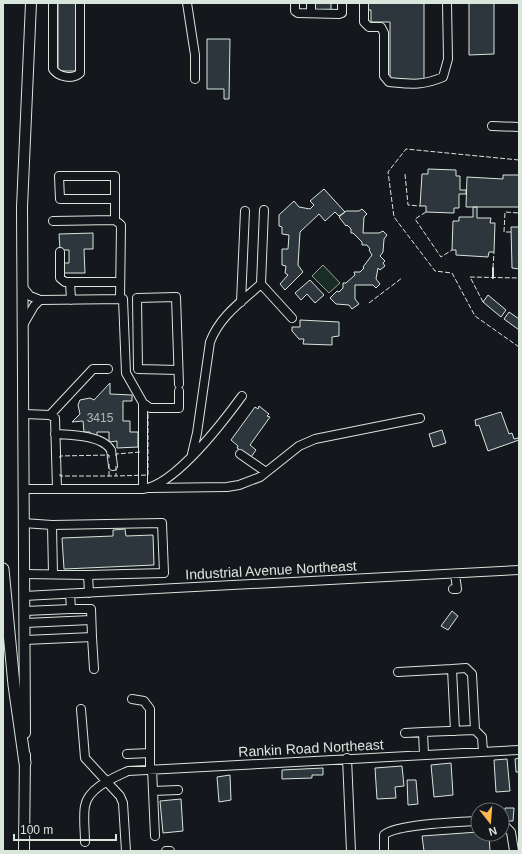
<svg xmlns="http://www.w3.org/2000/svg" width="522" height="854" viewBox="0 0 522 854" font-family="Arial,sans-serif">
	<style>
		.green { fill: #1a2d24; stroke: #939e99 }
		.building { fill: #2c363c; stroke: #d8e6dc }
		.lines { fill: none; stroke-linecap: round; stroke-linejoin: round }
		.minor-casing { stroke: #d8e6dc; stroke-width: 10 }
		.major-casing { stroke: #d8e6dc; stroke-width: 12 }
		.highway-casing { stroke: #d8e6dc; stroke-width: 13 }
		.minor { stroke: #14181c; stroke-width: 8 }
		.major { stroke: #14181c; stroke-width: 10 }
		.highway { stroke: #14181c; stroke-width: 11 }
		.fence { stroke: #d8e6dc; stroke-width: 1; stroke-dasharray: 5 2; stroke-linecap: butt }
		.wall { stroke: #d8e6dc; stroke-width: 2 }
		.labels { text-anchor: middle; stroke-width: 3; stroke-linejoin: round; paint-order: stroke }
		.number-label { font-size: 12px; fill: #adbab4 }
		.street-label { font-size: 14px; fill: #d8e6dc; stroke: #14181c }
	</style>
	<rect width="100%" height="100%" fill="#14181c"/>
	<path class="green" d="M323 265 340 283 329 293 312 276Z"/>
	<path class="building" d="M58 3H76V71H58Z
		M312 3H331V10H312Z
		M366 3H424V81H390V22H371V10H366Z
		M469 3H494V54L469 55Z
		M207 39H230L229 99H224V89H207Z
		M428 169 456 170V176H460V190H466V194H459V208H454V213L426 212V206H420L422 174H428Z
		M503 175H519V207H466L467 177 503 179Z
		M324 189 345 212 339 216 335 212 325 221 319 214 300 232 298 265 303 272 285 290 280 284 288 275 285 273 286 266 282 265V249H288L289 235 282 234V227L279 226V215L294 201 299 207 310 209 314 205 310 201Z
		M473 207H477V218H491L490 223H495L494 252H489L488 257 456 255V250H452L453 221H459V217H473Z
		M362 209 367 214 364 217 363 233H379L383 231 387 235 384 239 383 252 380 256 385 261 383 263 385 266 380 270 378 268 376 279 380 284 376 288 373 285H355V299L359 304 352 309 349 305 336 304 330 298 337 291 339 292 343 288V283H346L355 275 354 272H360L364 268 363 267 372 255 369 250 370 249 367 245H362V242L353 233H351V229L347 225 346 226 339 217 346 211H359Z
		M511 227H519V269L512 268Z
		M93 233V249H84L85 273H64V263H69V250H60L59 234Z
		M310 280 324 295 315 303 307 294 301 300 295 293Z
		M488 295 506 310 501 317 483 302Z
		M509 312 519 319V330L504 319Z
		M300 320 339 322V336L332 337V345L303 344 304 339H299L292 331V327H300Z
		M110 383V394L132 395V401H123V421H130V432H138V447L117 448V441L109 442V432H97V436H90V432H84L83 421 72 422 80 414 78 405 80 400 90 398 94 400Z
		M259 406 269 414 267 416 270 417 250 445 256 450 251 457 237 448 238 446 231 440 255 407 258 409Z
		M501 412 509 434 512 433 514 439 518 438 519 440 488 451 479 425 476 426 475 420Z
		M442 430 446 443 433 447 429 434Z
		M125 529 126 536 153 535 154 565 64 569 62 538 113 536V530Z
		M452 611 458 616 448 630 441 626Z
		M519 758V772H516L515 759Z
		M507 759 510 791 496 792 494 760Z
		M451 763 453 795 434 797 431 765Z
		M402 766 404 786 395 787 396 798 377 799 375 768Z
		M323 768V775H312V778L282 779V770Z
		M230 775 231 800 219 802 217 777Z
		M407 780H416L418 804 408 805Z
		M181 799 183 831 163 833 160 801Z
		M505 808H514L513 821H505Z
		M478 832V834H489L490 851H424L422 836Z"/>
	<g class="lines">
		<g class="minor-casing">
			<path id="minor" d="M53 3V69C58 77 73 80 80 73V3
				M187 3 195 55V79
				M295 3V11L298 13 339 14 342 13V3
				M311 3V13
				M364 3V22L369 27H381L384 33V76L389 82C411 84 422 86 443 77L448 59 447 3
				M492 126 519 127
				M264 210 261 284 292 318
				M115 220V176H59L60 199H115
				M53 221 115 220 121 225 120 299
				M60 252V278L65 282H120
				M70 282 71 300
				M22 286 30 296 40 300 123 299 126 373 143 403V489
				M241 302 245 211
				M23 325 34 306 40 300
				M178 370 138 369 137 298 176 297 179 384
				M143 403 150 408H179V391
				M24 414 50 415 93 369H108
				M50 415 55 418 57 489
				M55 434C71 435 102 435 111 450L113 466
				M192 454 197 433 210 342C220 316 241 302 261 284
				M240 454 266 472
				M150 488 227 487 239 485 260 477 299 446 315 439 420 418
				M23 489H143C175 485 223 422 242 396
				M23 523 52 525 53 574
				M52 525 162 523 164 573 88 575
				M24 574 88 575 89 593
				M453 589H457L455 574
				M24 596 519 570
				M25 611 71 609
				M25 623 91 620
				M92 637 94 669
				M25 640 92 637 91 609H71L70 594
				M398 672 452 669
				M132 699 144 701 150 709V769
				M81 709 85 758 120 796 123 803 126 851
				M455 731 452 669 466 668 472 674 475 730
				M405 733 423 732
				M127 754 150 753
				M424 755 423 732 475 730 482 737 483 752
				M347 758 351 851
				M152 769 155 836
				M153 791 178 790
				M502 823 511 832 514 851
				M85 842C85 830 83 817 85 806 88 788 113 778 128 771L519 750
				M166 851H170
				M384 851V835C396 824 459 822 478 821"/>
		</g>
		<g class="major-casing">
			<path id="major" d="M25 733 22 207 31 3
				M24 851 25 755"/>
		</g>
		<g class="highway-casing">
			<path id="highway" d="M3 569 14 685 25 763"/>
		</g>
		<use href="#minor" class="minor"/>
		<use href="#major" class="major"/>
		<use href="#highway" class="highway"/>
		<path class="fence" d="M519 160 406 149 388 172 394 217 435 271 452 273 475 316 519 347
			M405 174 408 205 420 206
			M426 212 415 219 441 257 452 250
			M511 232H504L505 212 519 213
			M493 268 494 252
			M483 302 470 277 519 278V272
			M369 303 402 278
			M116 456V454L140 452
			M60 458V456L109 455V458
			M109 464V476
			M116 466V476L148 475V414
			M60 474V476H116"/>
		<path class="wall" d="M493 278V268"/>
	</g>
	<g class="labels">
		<g class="number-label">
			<text x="100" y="422">3415</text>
		</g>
		<g class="street-label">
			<text transform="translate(271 570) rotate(-3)" y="5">Industrial Avenue Northeast</text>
			<text transform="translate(311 748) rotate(-3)" y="5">Rankin Road Northeast</text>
		</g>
	</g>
	<rect width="522" height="854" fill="none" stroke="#d8e6dc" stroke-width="8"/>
	<g transform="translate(490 822) rotate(163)"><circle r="19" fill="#14181c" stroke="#626a69"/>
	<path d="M0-3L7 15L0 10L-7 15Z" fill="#ffb74d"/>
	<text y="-6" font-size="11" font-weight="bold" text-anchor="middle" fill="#d8e6dc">N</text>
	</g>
	<path d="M14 834v6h102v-6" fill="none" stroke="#d8e6dc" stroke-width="2"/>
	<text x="20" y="834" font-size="12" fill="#d8e6dc" stroke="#14181c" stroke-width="3" paint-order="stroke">100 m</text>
</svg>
